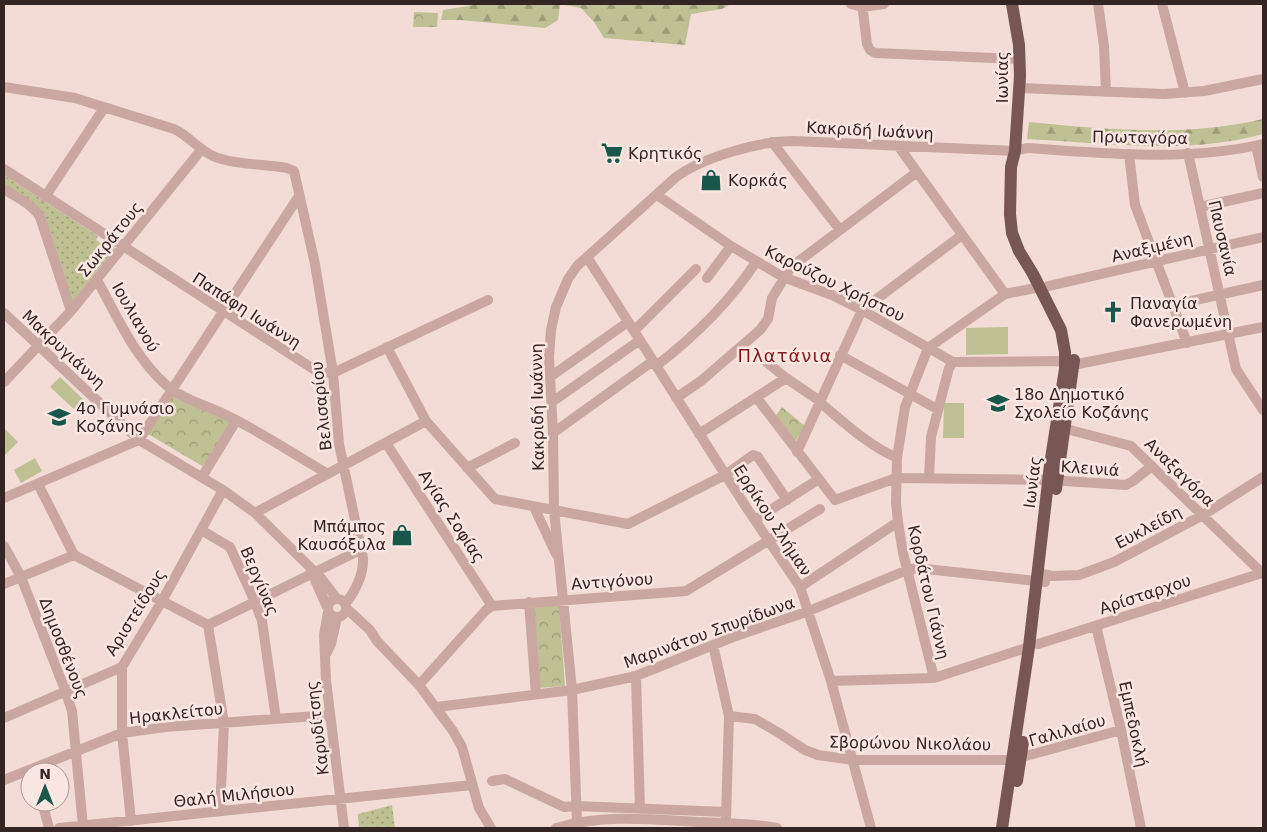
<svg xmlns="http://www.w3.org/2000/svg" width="1267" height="832" viewBox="0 0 1267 832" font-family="'DejaVu Sans',sans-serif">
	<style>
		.grass { fill: url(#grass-dots) }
		.forest { fill: url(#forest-firs) }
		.park { fill: url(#park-crowns) }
		.garden { fill: #bfc194 }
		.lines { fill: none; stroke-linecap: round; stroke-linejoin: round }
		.minor { stroke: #caa8a1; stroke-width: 10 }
		.major { stroke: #775654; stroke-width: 12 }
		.labels { text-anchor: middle; stroke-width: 5; stroke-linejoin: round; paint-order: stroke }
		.street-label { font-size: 16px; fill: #342524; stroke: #fae7e1 }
		.poi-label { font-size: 16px; fill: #342524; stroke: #fae7e1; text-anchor: start }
		.neighbourhood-label { font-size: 18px; letter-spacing: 1px; fill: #87191d; stroke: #fae7e1 }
	</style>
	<defs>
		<pattern id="grass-dots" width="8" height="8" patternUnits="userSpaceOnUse" patternTransform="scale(1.25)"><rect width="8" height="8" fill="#bfc194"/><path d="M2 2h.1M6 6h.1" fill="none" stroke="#9c9d79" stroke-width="1.8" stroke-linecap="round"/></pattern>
		<pattern id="forest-firs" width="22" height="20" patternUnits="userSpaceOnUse" patternTransform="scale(1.25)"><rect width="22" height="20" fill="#bfc194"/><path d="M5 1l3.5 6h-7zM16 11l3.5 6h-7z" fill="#9c9d79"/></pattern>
		<pattern id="park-crowns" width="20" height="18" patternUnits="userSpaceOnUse" patternTransform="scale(1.25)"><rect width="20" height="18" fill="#bfc194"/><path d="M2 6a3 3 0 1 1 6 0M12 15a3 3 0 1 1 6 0" fill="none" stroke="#9c9d79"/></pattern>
	</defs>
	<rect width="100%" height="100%" fill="#f2dcd5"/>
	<path class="grass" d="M4 175 98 236 96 240 109 248 111 245 115 248 72 302 45 218 4 185Z
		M392 805 395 828H359L358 814Z"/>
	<path class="forest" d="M480 4H731L722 9 691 14 685 45 604 38 594 22 581 8 560 4 558 20 545 28 461 20H441L443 10Z
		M1263 119V134C1187 155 1105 143 1027 139L1029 122C1108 130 1186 137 1263 119Z"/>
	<path class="park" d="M414 12 438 13 437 27H413Z
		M174 395 231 422 204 467 148 434Z
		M782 407 805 426 795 442 776 415Z
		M559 604 565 686 539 688 533 606Z"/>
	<path class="garden" d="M1008 327V354L966 355V328Z
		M60 377 85 401 76 411 50 387Z
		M944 403H964V438H943Z
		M4 428 18 442 4 456Z
		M35 458 42 471 21 483 14 470Z"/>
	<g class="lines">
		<path class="minor" d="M851 4 862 7 884 4
			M862 4 867 44 870 50 875 53 1020 59
			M1098 4 1104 46 1106 92
			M1162 4 1185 93
			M4 87 75 98 174 129C189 136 198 149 213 156 234 165 264 164 287 168L294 171 315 264 333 373 339 444 363 558C364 574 355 592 345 604
			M1020 88 1164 94 1204 91 1263 79
			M772 142 840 230
			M1256 146 1263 177
			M899 147 1005 294
			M1188 153 1236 369 1263 410
			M1129 154 1135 205 1187 343
			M4 169 318 372 333 373 488 300
			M4 189C16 197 32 204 40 217L71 311
			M657 195 731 246 783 277 832 295 862 310 953 362
			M45 197 104 108
			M1200 207 1263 193
			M587 257 746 507 800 587 831 681 871 828
			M707 278 731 246
			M97 280C117 316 134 356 165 384 181 399 206 405 226 415 261 432 294 454 328 474
			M1048 286 1263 237
			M1173 305 1263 285
			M4 313 139 440 223 490 255 513 321 578 337 599
			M634 331 696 269
			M387 347 426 421 495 499 628 524 725 475 753 455 758 457 787 500
			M840 355 937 409
			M763 359 786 378 820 401 823 405C847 425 868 445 897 458
			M953 362 1066 361 1078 364 1263 327
			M656 366C695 336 729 303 756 262
			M550 377 628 322
			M4 382 71 311 201 150
			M756 397 835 500 896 478 1049 480 1126 485 1133 481 1152 466
			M676 398 701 381 760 330 768 319 772 298 791 267 917 172
			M552 402 640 340
			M1059 427 1131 446 1263 574
			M553 433 653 361
			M699 434 786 378
			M386 443 492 606
			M797 452 862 310 962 235
			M467 468 515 443
			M202 477 236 421
			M929 478 931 437 949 368 953 362
			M38 484 74 555 208 625
			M4 498 139 440 299 196
			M534 507 556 554
			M255 513 426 421
			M755 520 819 479
			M201 530 230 547 255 602 262 621 276 719
			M4 546 21 577 65 690 72 711 83 826
			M1038 573 1052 576 1079 575 1114 562 1203 515 1263 477
			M314 574 315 580 327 607
			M4 584 74 555
			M800 587 898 522
			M328 608a9 9 0 1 1 18 0a9 9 0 1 1-18 0Z
			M529 602 536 694
			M346 608 370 630 377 641 419 685 453 731 462 747 479 808 491 828
			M328 612 324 635 326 680 344 828
			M208 625 224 723 220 811
			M208 625 362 549
			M1096 626 1121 730 1141 828
			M1038 644 1262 573
			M713 645 729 716 726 818
			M326 654 331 644 337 618
			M122 667V733L131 821
			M636 676 640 809
			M934 678 903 553 898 522 896 503 897 458 905 407 928 348 1005 294 1040 287
			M831 681 934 678 1029 647
			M419 685 486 610 492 606 686 591 820 509
			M437 707 572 690 636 676 733 637 809 611 907 570 917 568 1045 582
			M729 716 755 719 779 733 805 750 818 755 853 760H1011L1121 730
			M4 718 122 667 162 601 223 490
			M4 780 122 733 165 727 330 715
			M492 781 505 779 564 807 576 806 726 812
			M42 802 49 828
			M577 822 572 690 554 510 553 433 549 357 551 330 556 307 568 279 577 266 676 177C704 157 759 141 794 141L1015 151 1027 148C1104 153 1187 162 1263 144
			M59 828 472 785
			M556 828C603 814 648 819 697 822 724 823 751 823 777 828"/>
		<path class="major" d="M1056 489 1074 360
			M1017 781 1023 742
			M1002 828 1029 647 1050 465 1065 369V352L1061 330 1033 274 1019 251 1012 233 1010 214 1011 167 1015 151 1020 76 1019 45 1012 4"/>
	</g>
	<defs>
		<g id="supermarket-bare" transform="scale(1.725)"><path d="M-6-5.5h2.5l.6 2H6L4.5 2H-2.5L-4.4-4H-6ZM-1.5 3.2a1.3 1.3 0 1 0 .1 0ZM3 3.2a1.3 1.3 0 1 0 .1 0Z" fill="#18574a" stroke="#fae7e1" stroke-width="2.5" paint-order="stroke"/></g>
		<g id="shop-bare" transform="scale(1.725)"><path d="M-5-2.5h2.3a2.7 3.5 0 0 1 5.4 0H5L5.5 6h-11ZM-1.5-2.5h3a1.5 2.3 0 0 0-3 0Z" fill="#18574a" stroke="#fae7e1" stroke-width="2.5" paint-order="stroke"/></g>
		<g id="church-bare" transform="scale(1.725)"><path d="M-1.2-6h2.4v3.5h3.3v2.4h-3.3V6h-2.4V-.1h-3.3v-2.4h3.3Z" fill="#18574a" stroke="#fae7e1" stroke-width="2.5" paint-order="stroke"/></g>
		<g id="school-bare" transform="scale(1.725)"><path d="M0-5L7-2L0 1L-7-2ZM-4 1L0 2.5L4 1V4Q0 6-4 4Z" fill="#18574a" stroke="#fae7e1" stroke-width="2.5" paint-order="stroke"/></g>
	</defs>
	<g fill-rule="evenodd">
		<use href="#supermarket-bare" x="612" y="153"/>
		<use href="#shop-bare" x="711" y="180"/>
		<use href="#church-bare" x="1113" y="312"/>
		<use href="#school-bare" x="998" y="403"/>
		<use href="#school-bare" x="59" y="417"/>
		<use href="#shop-bare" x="402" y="535"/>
	</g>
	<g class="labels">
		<g class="street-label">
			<text transform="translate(1002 77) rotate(-90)" y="6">Ιωνίας</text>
			<text transform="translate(870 130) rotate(3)" y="6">Κακριδή Ιωάννη</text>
			<text transform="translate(1140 137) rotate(1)" y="6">Πρωταγόρα</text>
			<text transform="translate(1223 238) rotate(77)" y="6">Παυσανία</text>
			<text transform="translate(110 239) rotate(-51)" y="6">Σωκράτους</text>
			<text transform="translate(1152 247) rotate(-13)" y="6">Αναξιμένη</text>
			<text transform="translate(835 283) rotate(26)" y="6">Καρούζου Χρήστου</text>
			<text transform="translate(247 310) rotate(33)" y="6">Παπάφη Ιωάννη</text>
			<text transform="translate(136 317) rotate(60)" y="6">Ιουλιανού</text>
			<text transform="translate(64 349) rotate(43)" y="6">Μακρυγιάννη</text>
			<text transform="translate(321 406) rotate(-96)" y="6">Βελισαρίου</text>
			<text transform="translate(537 407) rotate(-91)" y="6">Κακριδή Ιωάννη</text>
			<text transform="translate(1090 468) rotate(4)" y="6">Κλεινιά</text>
			<text transform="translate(1180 472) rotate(44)" y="6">Αναξαγόρα</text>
			<text transform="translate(1032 482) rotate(-83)" y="6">Ιωνίας</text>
			<text transform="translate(452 516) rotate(57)" y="6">Αγίας Σοφίας</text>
			<text transform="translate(773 520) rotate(57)" y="6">Ερρίκου Σλήμαν</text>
			<text transform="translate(1148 527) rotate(-28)" y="6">Ευκλείδη</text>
			<text transform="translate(260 581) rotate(67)" y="6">Βεργίνας</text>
			<text transform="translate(612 581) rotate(-4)" y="6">Αντιγόνου</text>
			<text transform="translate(929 592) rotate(77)" y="6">Κορδάτου Γιάννη</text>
			<text transform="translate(1145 594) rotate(-18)" y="6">Αρίσταρχου</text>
			<text transform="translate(135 612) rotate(-58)" y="6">Αριστείδους</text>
			<text transform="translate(709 632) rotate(-20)" y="6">Μαρινάτου Σπυρίδωνα</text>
			<text transform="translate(64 648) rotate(69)" y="6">Δημοσθένους</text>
			<text transform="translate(176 713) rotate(-6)" y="6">Ηρακλείτου</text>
			<text transform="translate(1134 724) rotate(78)" y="6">Εμπεδοκλή</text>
			<text transform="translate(317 728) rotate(-97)" y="6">Καρυδίτσης</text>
			<text transform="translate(1067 730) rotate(-16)" y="6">Γαλιλαίου</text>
			<text transform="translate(910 743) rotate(1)" y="6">Σβορώνου Νικολάου</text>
			<text transform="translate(234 795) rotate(-6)" y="6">Θαλή Μιλήσιου</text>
		</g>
		<g class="poi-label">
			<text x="628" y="159">Κρητικός</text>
			<text x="728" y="186">Κορκάς</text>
			<text x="1130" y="309">Παναγία<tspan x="1130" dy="18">Φανερωμένη</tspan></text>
			<text x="1014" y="400">18ο Δημοτικό<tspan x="1014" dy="18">Σχολείο Κοζάνης</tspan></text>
			<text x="76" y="414">4ο Γυμνάσιο<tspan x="76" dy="18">Κοζάνης</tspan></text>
			<text x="386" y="532" text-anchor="end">Μπάμπος<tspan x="386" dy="18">Καυσόξυλα</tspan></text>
		</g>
		<g class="neighbourhood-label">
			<text x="785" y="362">Πλατάνια</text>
		</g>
	</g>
	<rect width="1267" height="832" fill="none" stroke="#342524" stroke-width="10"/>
	<g transform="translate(45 787)"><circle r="24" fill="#fae7e1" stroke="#ab9995"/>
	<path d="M0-4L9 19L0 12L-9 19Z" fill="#18574a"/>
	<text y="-8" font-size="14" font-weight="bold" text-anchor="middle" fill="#342524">N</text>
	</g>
</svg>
